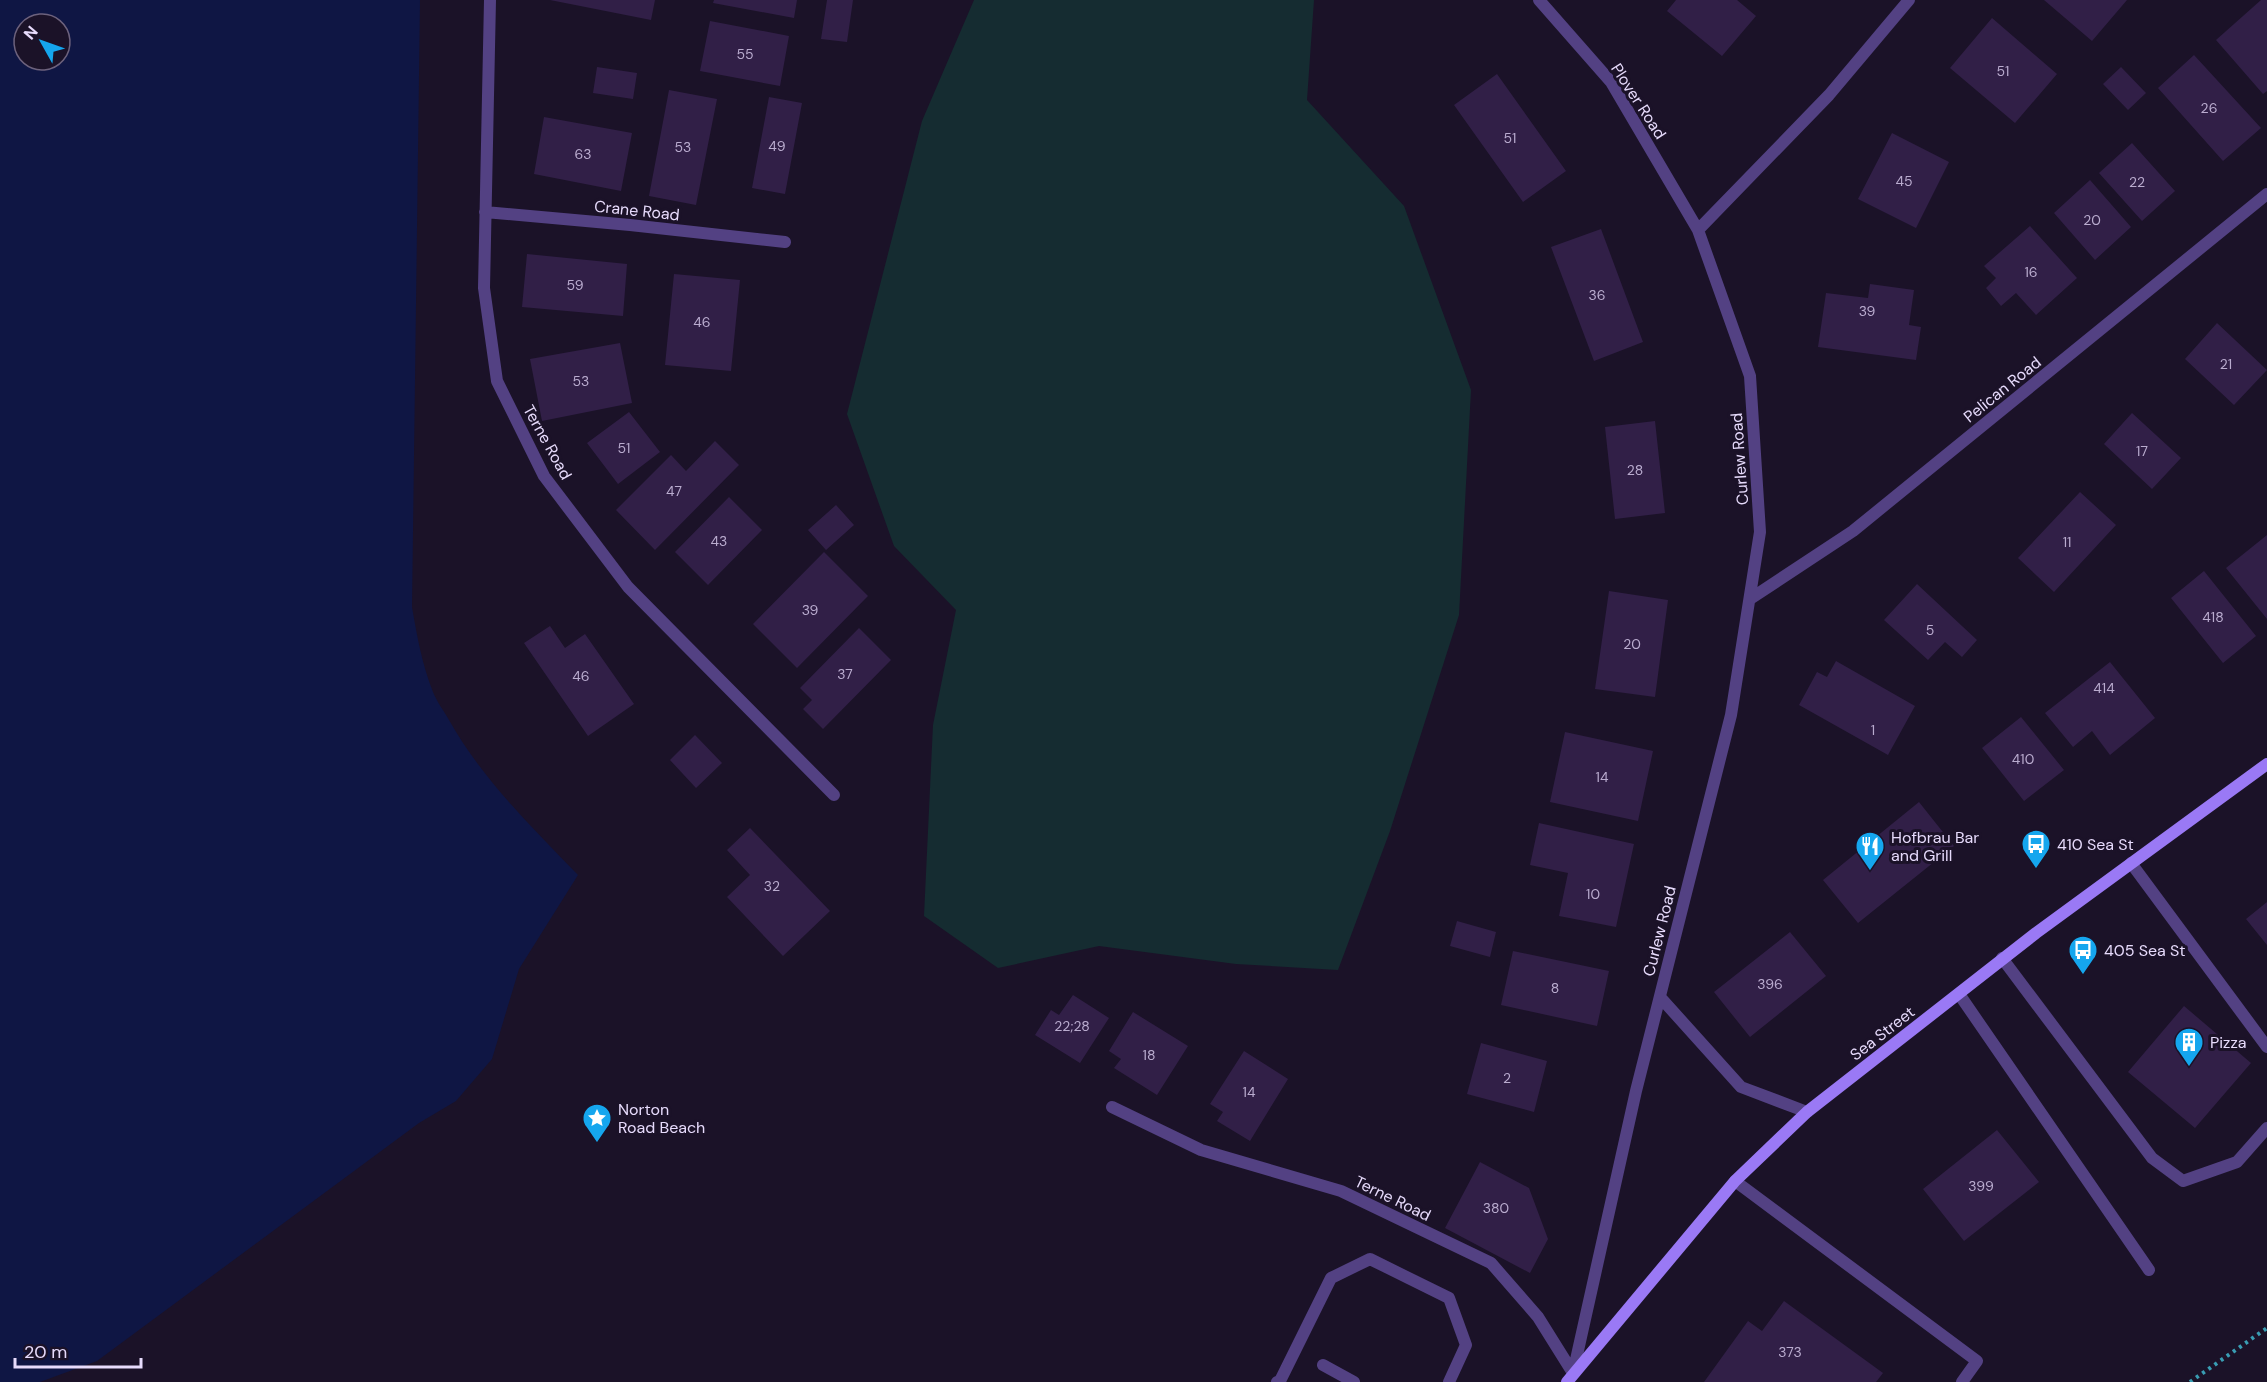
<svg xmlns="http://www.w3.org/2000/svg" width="2267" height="1382" viewBox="0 0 2267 1382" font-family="'DM Sans',sans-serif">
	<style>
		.green { fill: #152c31 }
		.water { fill: #0f1644; fill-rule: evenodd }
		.building { fill: #311f47 }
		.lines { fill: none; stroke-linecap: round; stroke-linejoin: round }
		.path { stroke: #399db3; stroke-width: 4; stroke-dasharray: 3 4.5; stroke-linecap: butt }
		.service { stroke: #534183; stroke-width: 12 }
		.minor { stroke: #534183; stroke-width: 12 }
		.secondary { stroke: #9a79f5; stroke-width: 12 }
		.labels { text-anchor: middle; stroke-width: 6; stroke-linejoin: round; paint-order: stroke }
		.number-label { font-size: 14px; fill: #baaccf }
		.street-label { font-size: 16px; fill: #e7dbfc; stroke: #1b1228 }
		.poi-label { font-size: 16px; fill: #e7dbfc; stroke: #1b1228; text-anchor: start }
	</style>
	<rect width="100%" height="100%" fill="#1b1228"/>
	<path class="green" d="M974 0H1314L1307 100 1404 206 1471 390 1459 615 1390 831 1338 970 1236 964 1099 946 998 968 924 916 933 725 956 610 894 546 847 414 922 121Z"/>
	<path class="water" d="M0 0H420L412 607C417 636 422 664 433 692 437 702 444 711 449 720 482 779 532 827 578 875L519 969 492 1059 456 1101 419 1123 97 1361 40 1382H0ZM24 24H60V60H24Z"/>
	<path class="building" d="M550 0H655L651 20Z
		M714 0H797L794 18 713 3Z
		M827 0H853L847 42 821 39Z
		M1676 0H1737L1756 16 1722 56 1667 11Z
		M2044 0H2127L2092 41Z
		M2261 0H2267V91L2263 94 2216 40Z
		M1992 18 2057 74 2015 123 1950 68Z
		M710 21 789 36 780 86 700 71Z
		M2194 55 2261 128 2223 161 2158 88Z
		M597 67 637 73 633 99 593 93Z
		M2121 67 2146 93 2128 110 2103 84Z
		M1497 74 1566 171 1523 202 1454 105Z
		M669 90 717 99 696 205 649 196Z
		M769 97 802 103 785 194 752 188Z
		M544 117 632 133 621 191 534 174Z
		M1892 133 1949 162 1916 228 1858 199Z
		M2132 143 2175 191 2142 221 2099 173Z
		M2090 180 2131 227 2095 260 2054 213Z
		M2030 226 2077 278 2036 315 2016 293 2001 306 1986 288 1996 278 1984 266Z
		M1601 229 1643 342 1594 361 1551 247Z
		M527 254 627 264 623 316 522 307Z
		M674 274 740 280 731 371 665 365Z
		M1870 284 1914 290 1909 325 1921 327 1916 360 1818 347 1826 293 1868 298Z
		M2217 323 2267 370 2234 405 2185 359Z
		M620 343 632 403 542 421 530 359Z
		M629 412 660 452 618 484 587 443Z
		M2132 413 2181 458 2152 489 2104 444Z
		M1655 421 1665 513 1615 519 1605 427Z
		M715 441 739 465 655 550 616 510 671 455 686 471Z
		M2080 492 2116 525 2054 592 2018 558Z
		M729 497 762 530 708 585 675 552Z
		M836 505 854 525 826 550 808 530Z
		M2267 535V619L2226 568Z
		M824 552 868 596 797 668 753 624Z
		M2204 571 2256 636 2223 663 2171 598Z
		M1917 584 1977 640 1962 657 1945 642 1928 660 1884 620Z
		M1609 591 1668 600 1655 697 1595 689Z
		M550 626 565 648 585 634 634 704 588 736 524 643Z
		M859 628 891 660 823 729 803 709 812 700 800 688Z
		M1836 661 1915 706 1888 755 1799 705 1817 672 1827 677Z
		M2110 662 2155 718 2110 755 2092 731 2073 747 2045 713Z
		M2021 717 2064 770 2024 801 1982 748Z
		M1565 732 1653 751 1638 821 1550 802Z
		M695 735 722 763 696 788 670 760Z
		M1919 802 1954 846 1858 923 1823 880Z
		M1539 823 1634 844 1616 927 1559 916 1568 873 1530 865Z
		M750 828 830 911 783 956 727 897 750 875 727 850Z
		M2267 902V945L2246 919Z
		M1457 921 1496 932 1490 957 1450 946Z
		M1790 932 1826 976 1750 1037 1714 992Z
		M1513 951 1609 971 1597 1026 1501 1005Z
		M1073 995 1109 1018 1080 1063 1035 1035 1051 1010 1059 1015Z
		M2184 1006 2251 1063 2195 1128 2128 1072Z
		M1133 1012 1188 1046 1157 1095 1114 1068 1121 1059 1109 1051Z
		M1481 1043 1547 1061 1534 1112 1467 1094Z
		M1244 1051 1288 1079 1250 1141 1217 1121 1223 1112 1210 1104Z
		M1997 1130 2039 1182 1964 1241 1923 1189Z
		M1480 1162 1529 1188 1548 1239 1530 1273 1445 1228Z
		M1784 1301 1883 1373 1876 1382H1704L1748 1321 1762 1331Z"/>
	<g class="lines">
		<path class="path" d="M2190 1382 2267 1328"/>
		<path class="service" d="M2131 863 2267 1047
			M2002 958 2152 1158 2183 1181 2237 1162 2267 1128
			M1959 994 2149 1270
			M1735 1181 1977 1361 1962 1382
			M1323 1365 1354 1382
			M1277 1382 1280 1381 1331 1278 1370 1259 1449 1298 1466 1345 1449 1382"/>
		<path class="minor" d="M490 0 484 288 497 381 544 476 628 587 834 795
			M1539 0 1611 82 1698 230
			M485 212 630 225 785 242
			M1750 599 1853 531 2267 194
			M1660 997 1741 1087 1807 1112
			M1112 1107 1201 1150 1341 1191 1491 1263 1538 1317 1573 1373
			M1573 1373 1636 1091 1731 715 1760 532 1750 376 1698 230 1829 95 1909 0"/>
		<path class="secondary" d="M1567 1382 1735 1181 1807 1112 2036 933 2267 764"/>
	</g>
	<defs>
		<g id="bus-pin" transform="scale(1.5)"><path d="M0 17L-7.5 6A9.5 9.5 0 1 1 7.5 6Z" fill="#15a6ee" stroke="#1b1228"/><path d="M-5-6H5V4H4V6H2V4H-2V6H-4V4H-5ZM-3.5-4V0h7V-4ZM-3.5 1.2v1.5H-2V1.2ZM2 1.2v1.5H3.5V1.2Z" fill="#fff"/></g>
		<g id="restaurant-pin" transform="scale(1.5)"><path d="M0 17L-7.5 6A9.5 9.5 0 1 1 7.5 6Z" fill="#15a6ee" stroke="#1b1228"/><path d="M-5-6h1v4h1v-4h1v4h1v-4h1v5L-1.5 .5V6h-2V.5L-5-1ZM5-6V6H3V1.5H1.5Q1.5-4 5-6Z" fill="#fff"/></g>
		<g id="building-pin" transform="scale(1.5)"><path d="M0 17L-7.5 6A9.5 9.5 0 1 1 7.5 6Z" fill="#15a6ee" stroke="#1b1228"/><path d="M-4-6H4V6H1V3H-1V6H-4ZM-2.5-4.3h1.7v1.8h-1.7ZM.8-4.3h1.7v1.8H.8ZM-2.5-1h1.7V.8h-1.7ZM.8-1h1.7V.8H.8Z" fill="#fff"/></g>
		<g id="sight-pin" transform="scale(1.5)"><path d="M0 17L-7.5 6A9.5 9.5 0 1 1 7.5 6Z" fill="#15a6ee" stroke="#1b1228"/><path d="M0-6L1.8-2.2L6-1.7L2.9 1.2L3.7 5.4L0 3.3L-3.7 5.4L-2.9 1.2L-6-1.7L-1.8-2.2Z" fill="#fff"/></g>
	</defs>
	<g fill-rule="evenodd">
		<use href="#bus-pin" x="2036" y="844"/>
		<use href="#restaurant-pin" x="1870" y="846"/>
		<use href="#bus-pin" x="2083" y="950"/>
		<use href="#building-pin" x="2189" y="1042"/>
		<use href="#sight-pin" x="597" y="1118"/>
	</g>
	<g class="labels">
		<g class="number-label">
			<text x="745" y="59">55</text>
			<text x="2003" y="76">51</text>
			<text x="2209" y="113">26</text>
			<text x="1510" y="143">51</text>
			<text x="777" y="151">49</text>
			<text x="683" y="152">53</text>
			<text x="583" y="159">63</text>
			<text x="1904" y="186">45</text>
			<text x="2137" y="187">22</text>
			<text x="2092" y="225">20</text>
			<text x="2031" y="277">16</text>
			<text x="575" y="290">59</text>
			<text x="1597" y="300">36</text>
			<text x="1867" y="316">39</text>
			<text x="702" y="327">46</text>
			<text x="2226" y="369">21</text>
			<text x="581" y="386">53</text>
			<text x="624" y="453">51</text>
			<text x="2142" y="456">17</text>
			<text x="1635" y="475">28</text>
			<text x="674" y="496">47</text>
			<text x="719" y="546">43</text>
			<text x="2067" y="547">11</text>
			<text x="810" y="615">39</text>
			<text x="2213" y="622">418</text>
			<text x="1930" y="635">5</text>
			<text x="1632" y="649">20</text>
			<text x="845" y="679">37</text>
			<text x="581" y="681">46</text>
			<text x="2104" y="693">414</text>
			<text x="1873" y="735">1</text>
			<text x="2023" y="764">410</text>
			<text x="1602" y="782">14</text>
			<text x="772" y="891">32</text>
			<text x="1593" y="899">10</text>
			<text x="1770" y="989">396</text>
			<text x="1555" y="993">8</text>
			<text x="1072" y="1031">22;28</text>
			<text x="1149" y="1060">18</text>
			<text x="1507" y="1083">2</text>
			<text x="1249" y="1097">14</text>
			<text x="1981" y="1191">399</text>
			<text x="1496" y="1213">380</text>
			<text x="1790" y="1357">373</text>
		</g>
		<g class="street-label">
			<text transform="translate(1639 101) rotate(57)" y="6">Plover Road</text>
			<text transform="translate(637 210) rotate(6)" y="6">Crane Road</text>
			<text transform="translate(2002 389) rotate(-39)" y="6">Pelican Road</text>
			<text transform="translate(548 442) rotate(61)" y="6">Terne Road</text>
			<text transform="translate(1739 459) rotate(-94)" y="6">Curlew Road</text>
			<text transform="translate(1659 931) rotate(-76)" y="6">Curlew Road</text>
			<text transform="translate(1882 1033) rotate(-38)" y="6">Sea Street</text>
			<text transform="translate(1393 1198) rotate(26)" y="6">Terne Road</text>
		</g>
		<g class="poi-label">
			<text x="1891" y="843">Hofbrau Bar<tspan x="1891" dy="18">and Grill</tspan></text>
			<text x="2057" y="850">410 Sea St</text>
			<text x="2104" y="956">405 Sea St</text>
			<text x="2210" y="1048">Pizza</text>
			<text x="618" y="1115">Norton<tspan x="618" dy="18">Road Beach</tspan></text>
		</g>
	</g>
	<g transform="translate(42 42) rotate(310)"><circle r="28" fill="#1b1228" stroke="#6d627d" stroke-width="1.5"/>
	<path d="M0-4.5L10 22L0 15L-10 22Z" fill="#15a6ee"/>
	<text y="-9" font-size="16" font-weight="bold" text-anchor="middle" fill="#e7dbfc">N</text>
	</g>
	<path d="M15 1358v9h126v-9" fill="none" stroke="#e7dbfc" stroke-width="3"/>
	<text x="24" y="1358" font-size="18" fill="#e7dbfc" stroke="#1b1228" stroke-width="4.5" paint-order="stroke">20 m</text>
</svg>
